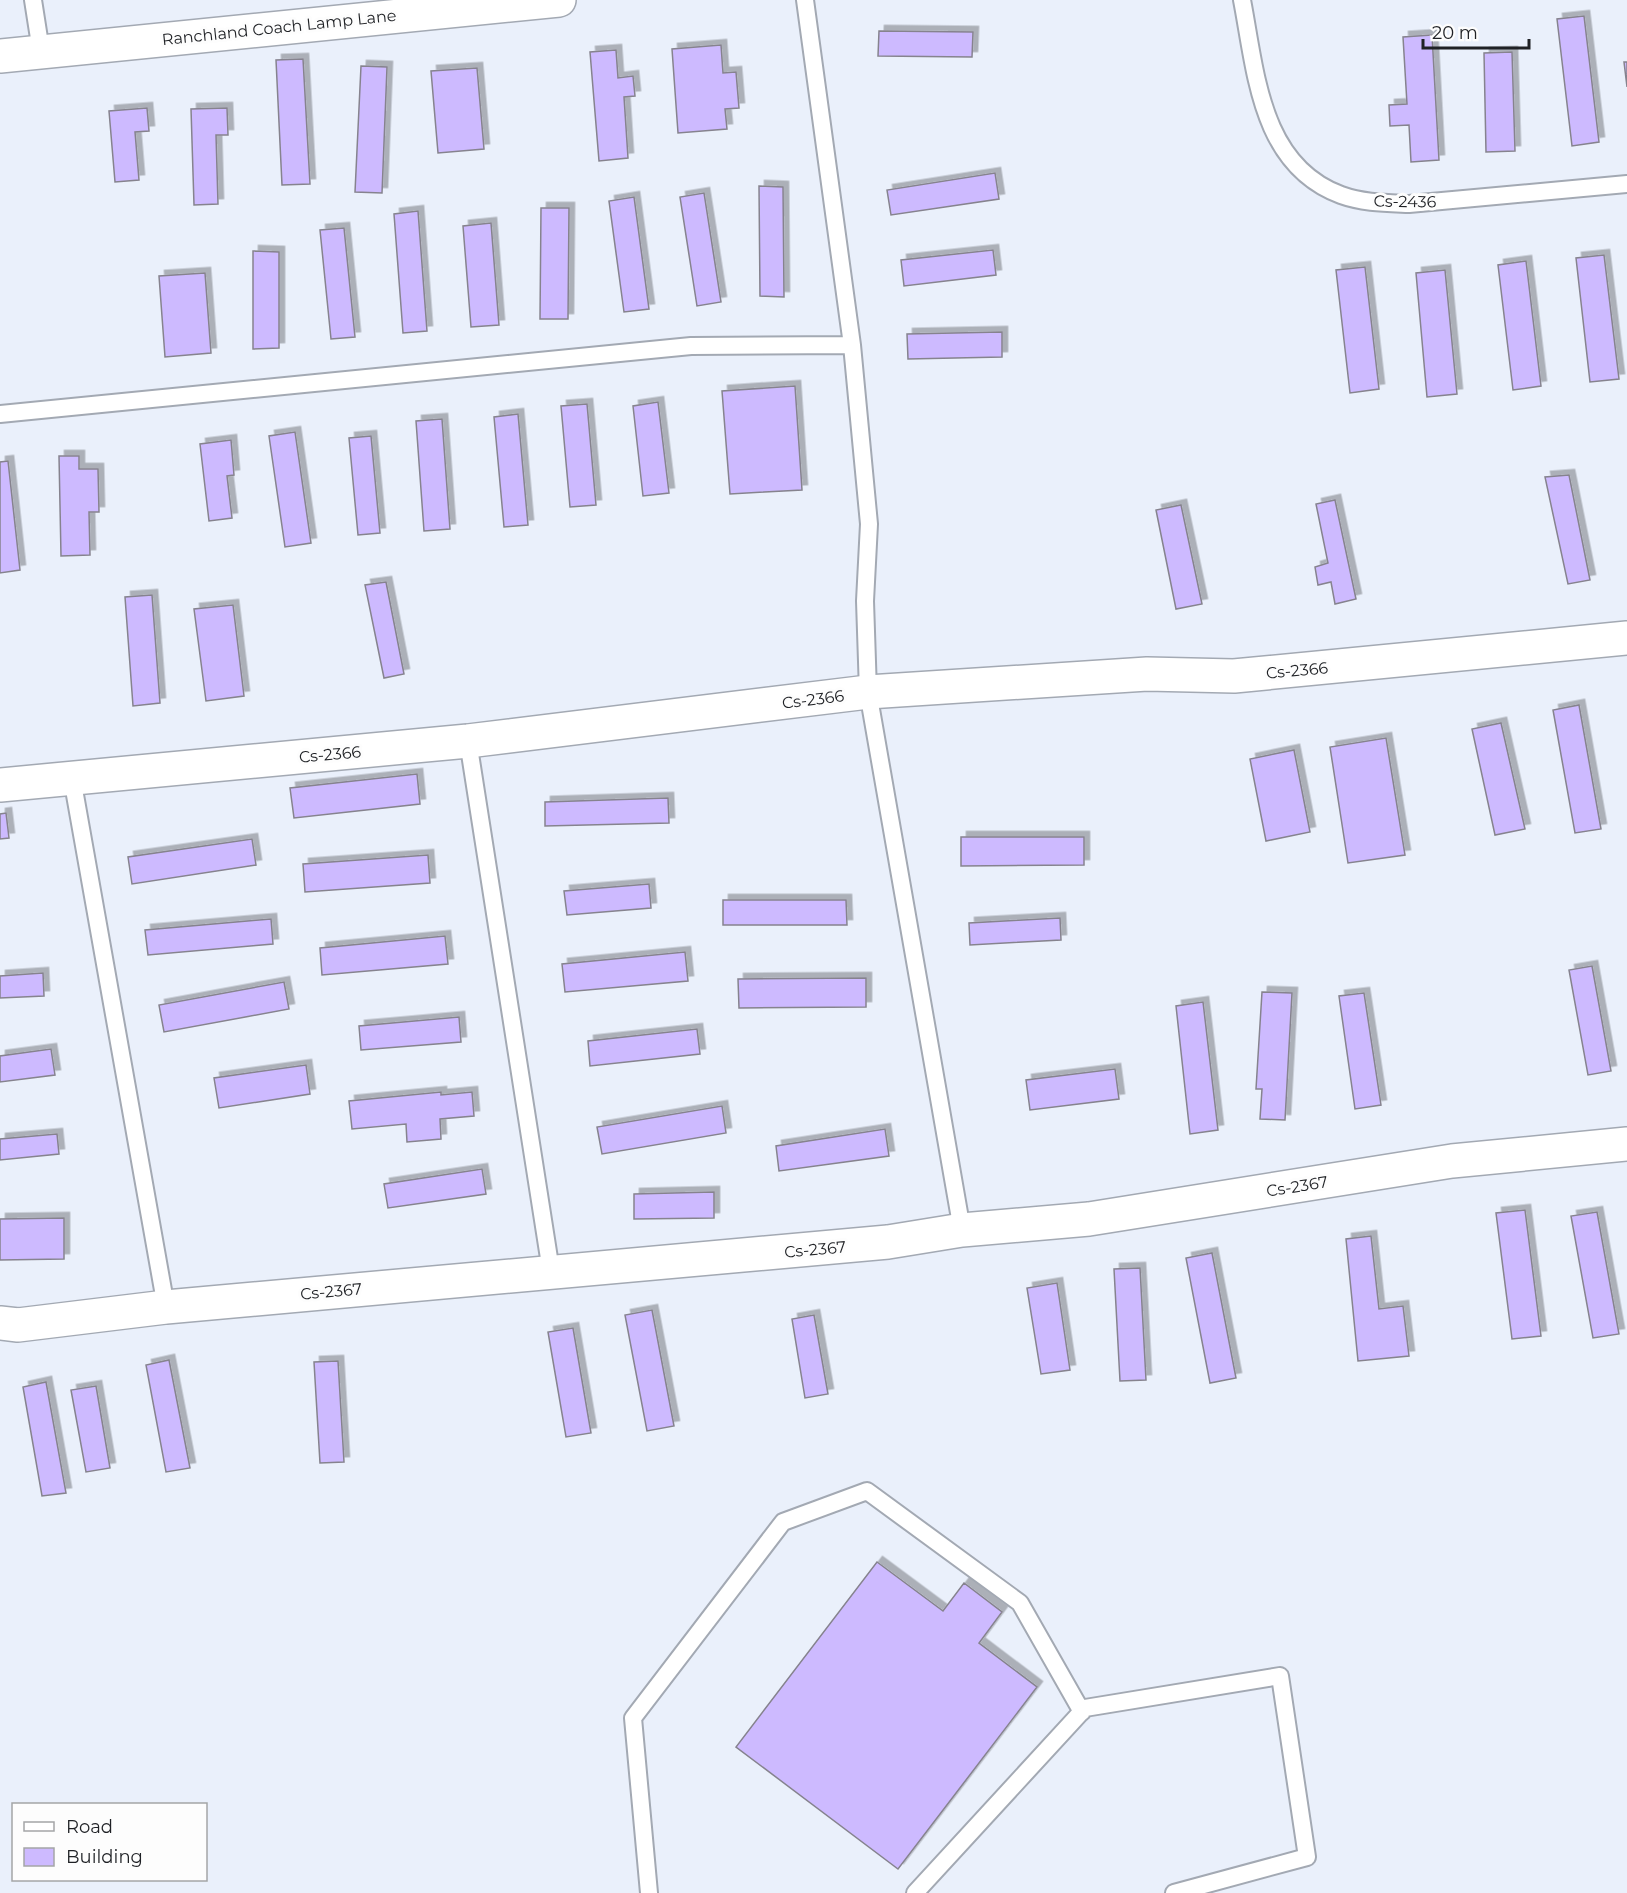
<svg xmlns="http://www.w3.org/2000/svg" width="1627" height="1893" viewBox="0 0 1627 1893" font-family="Montserrat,sans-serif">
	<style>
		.building { fill: #cdbaff; stroke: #86838e; stroke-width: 1.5; filter: url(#shadow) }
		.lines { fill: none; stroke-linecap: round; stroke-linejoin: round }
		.service-casing { stroke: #a3a9b3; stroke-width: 20 }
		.minor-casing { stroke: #a3a9b3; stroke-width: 36 }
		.service { stroke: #fff; stroke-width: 16 }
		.minor { stroke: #fff; stroke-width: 33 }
		.labels { text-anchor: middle; stroke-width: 6; stroke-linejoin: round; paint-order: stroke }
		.street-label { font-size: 16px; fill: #1f2125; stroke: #fdfdfd }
	</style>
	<defs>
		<filter id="shadow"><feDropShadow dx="5.5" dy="-5.5" stdDeviation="0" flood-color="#0004"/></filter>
	</defs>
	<rect width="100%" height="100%" fill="#eaf0fb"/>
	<path class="building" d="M1584 16 1599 142 1572 146 1557 19Z
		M879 31 973 32 972 57 878 56Z
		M1432 35 1439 160 1411 162 1409 125 1390 126 1389 105 1407 104 1403 37Z
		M721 45 723 73 736 72 739 108 725 109 727 129 678 133 672 49Z
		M616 50 618 78 633 76 635 96 624 97 628 158 599 161 590 52Z
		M1512 52 1515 151 1486 152 1484 53Z
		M303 59 310 184 282 185 276 60Z
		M1624 62H1627V87Z
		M361 66 387 67 382 193 355 192Z
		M477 68 484 149 438 153 431 71Z
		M147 108 149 131 135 132 139 180 115 182 109 111Z
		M227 108 228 135H216L218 204 194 205 191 109Z
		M995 173 999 199 891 215 887 190Z
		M759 186 783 187 784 297 760 296Z
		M704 193 721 302 697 306 680 197Z
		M634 197 649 309 624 312 609 201Z
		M541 208H569L568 319H540Z
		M418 211 427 331 403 333 394 214Z
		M491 223 499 325 471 327 463 226Z
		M344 228 355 337 331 339 320 230Z
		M993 250 996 275 904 286 901 260Z
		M253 251 279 252V348L253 349Z
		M1604 255 1619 379 1590 382 1576 258Z
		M1526 261 1541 386 1513 390 1498 265Z
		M1365 267 1379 389 1350 393 1336 270Z
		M1445 270 1457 394 1427 397 1416 273Z
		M205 273 211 353 165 357 159 276Z
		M1002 332V357L908 359 907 334Z
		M795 386 802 490 730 494 722 391Z
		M658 402 669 493 643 496 633 406Z
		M587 404 596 505 570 507 561 406Z
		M518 414 528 525 504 527 494 417Z
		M442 419 450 529 424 531 416 421Z
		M295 432 311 543 285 547 269 436Z
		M371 436 380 533 358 535 349 438Z
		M231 440 234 475 227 476 232 518 209 521 200 444Z
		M59 456H79V469H98L99 512H89L90 555 61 556Z
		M8 461 20 570 0 573V462Z
		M1569 475 1590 580 1568 584 1545 477Z
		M1335 500 1356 599 1335 604 1331 582 1318 585 1315 567 1328 563 1316 504Z
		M1181 505 1202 604 1176 609 1156 510Z
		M386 582 404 674 384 678 365 585Z
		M152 595 160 703 133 706 125 597Z
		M233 605 244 696 206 701 194 609Z
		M1579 705 1601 829 1575 833 1553 710Z
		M1501 723 1525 829 1495 835 1472 729Z
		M1386 738 1405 855 1348 863 1330 747Z
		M1294 750 1310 832 1266 841 1250 759Z
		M417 774 420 804 294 818 290 788Z
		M668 798 669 823 545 826V802Z
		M6 813 9 838 0 839V814Z
		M961 837H1084V865L961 866Z
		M252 839 256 865 132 884 128 857Z
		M428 855 430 883 305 892 303 864Z
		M649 884 651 908 567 915 564 891Z
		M723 900H846L847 925H723Z
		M1060 918 1061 940 970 945 969 923Z
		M271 919 273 944 148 955 145 930Z
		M445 936 448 964 322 975 320 948Z
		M685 952 688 981 565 992 562 964Z
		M1592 966 1611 1071 1588 1075 1569 970Z
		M43 973 44 996 0 998V976Z
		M866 978V1007L739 1008 738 979Z
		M284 982 289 1009 164 1032 159 1005Z
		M1262 992 1292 993 1285 1120 1260 1119 1262 1089H1256Z
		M1364 993 1381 1105 1355 1109 1339 996Z
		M1203 1002 1218 1130 1190 1134 1176 1006Z
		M459 1017 461 1042 361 1050 359 1026Z
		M697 1029 700 1054 590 1066 588 1041Z
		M51 1049 55 1075 0 1082V1056Z
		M306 1065 310 1094 219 1108 214 1078Z
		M1115 1069 1119 1099 1030 1110 1026 1080Z
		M441 1092V1095L472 1092 474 1116 440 1119 441 1139 407 1142 406 1124 352 1129 349 1101Z
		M722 1106 726 1133 602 1154 597 1127Z
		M885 1129 889 1156 779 1171 776 1146Z
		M57 1134 59 1154 0 1160V1139Z
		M482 1169 486 1194 388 1208 384 1184Z
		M714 1192V1218L634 1219V1194Z
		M1525 1210 1541 1336 1512 1339 1496 1213Z
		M1597 1212 1619 1334 1593 1338 1571 1216Z
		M64 1218V1259L0 1260V1219Z
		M1371 1236 1379 1309 1403 1306 1409 1356 1358 1361 1346 1239Z
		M1212 1253 1236 1378 1210 1383 1186 1258Z
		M1140 1268 1146 1380 1120 1381 1114 1269Z
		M1057 1283 1070 1370 1041 1374 1027 1288Z
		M652 1310 674 1426 647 1431 625 1315Z
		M814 1315 828 1394 805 1398 792 1319Z
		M573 1328 591 1433 566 1437 548 1332Z
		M169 1360 190 1468 166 1472 146 1365Z
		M338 1361 344 1462 320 1463 314 1362Z
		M46 1382 66 1493 42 1496 23 1387Z
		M96 1386 110 1468 86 1472 71 1390Z
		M877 1562 943 1611 964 1583 1002 1612 979 1643 1037 1687 898 1869 736 1747Z"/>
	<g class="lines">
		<g class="service-casing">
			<path id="service" d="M33 0 41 51
				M805 0 852 345 869 524 865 601 868 692 962 1230
				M1242 0C1256 72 1260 165 1341 195 1363 203 1386 203 1409 204L1627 184
				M0 414 691 346 852 345
				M468 741 551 1271
				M72 778 166 1307
				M649 1893 633 1718 783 1522 867 1491 1020 1603 1082 1712
				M915 1893 1085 1708 1280 1676 1307 1857 1174 1893"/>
		</g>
		<g class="minor-casing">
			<path id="minor" d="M0 56 559 0
				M0 785 468 741 868 692 1147 674 1234 676 1627 638
				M0 1323 18 1325 166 1307 888 1242 962 1230 1089 1219 1452 1161 1627 1144"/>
		</g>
		<use href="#service" class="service"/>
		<use href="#minor" class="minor"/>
	</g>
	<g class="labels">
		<g class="street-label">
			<text transform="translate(279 27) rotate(-6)" y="6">Ranchland Coach Lamp Lane</text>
			<text transform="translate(1405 201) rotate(1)" y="6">Cs-2436</text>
			<text transform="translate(1297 670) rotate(-5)" y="6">Cs-2366</text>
			<text transform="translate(813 699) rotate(-7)" y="6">Cs-2366</text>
			<text transform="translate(330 754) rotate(-5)" y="6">Cs-2366</text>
			<text transform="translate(1297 1186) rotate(-9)" y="6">Cs-2367</text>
			<text transform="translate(815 1249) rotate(-5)" y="6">Cs-2367</text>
			<text transform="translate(331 1291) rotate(-5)" y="6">Cs-2367</text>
		</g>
	</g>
	<rect x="12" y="1803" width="195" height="78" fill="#fdfdfd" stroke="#a4a5a7" stroke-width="1.5"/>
	<rect x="24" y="1822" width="30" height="9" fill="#ffffff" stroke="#a4a5a7" stroke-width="1.5"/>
	<text x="66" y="1833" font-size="18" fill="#1f2125">Road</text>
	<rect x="24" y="1848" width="30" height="18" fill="#cdbaff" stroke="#a4a5a7" stroke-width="1.5"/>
	<text x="66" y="1863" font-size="18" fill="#1f2125">Building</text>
	<path d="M1423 39v9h106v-9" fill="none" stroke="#1f2125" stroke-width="3"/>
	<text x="1432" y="39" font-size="18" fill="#1f2125" stroke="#fdfdfd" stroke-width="4.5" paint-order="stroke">20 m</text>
</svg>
